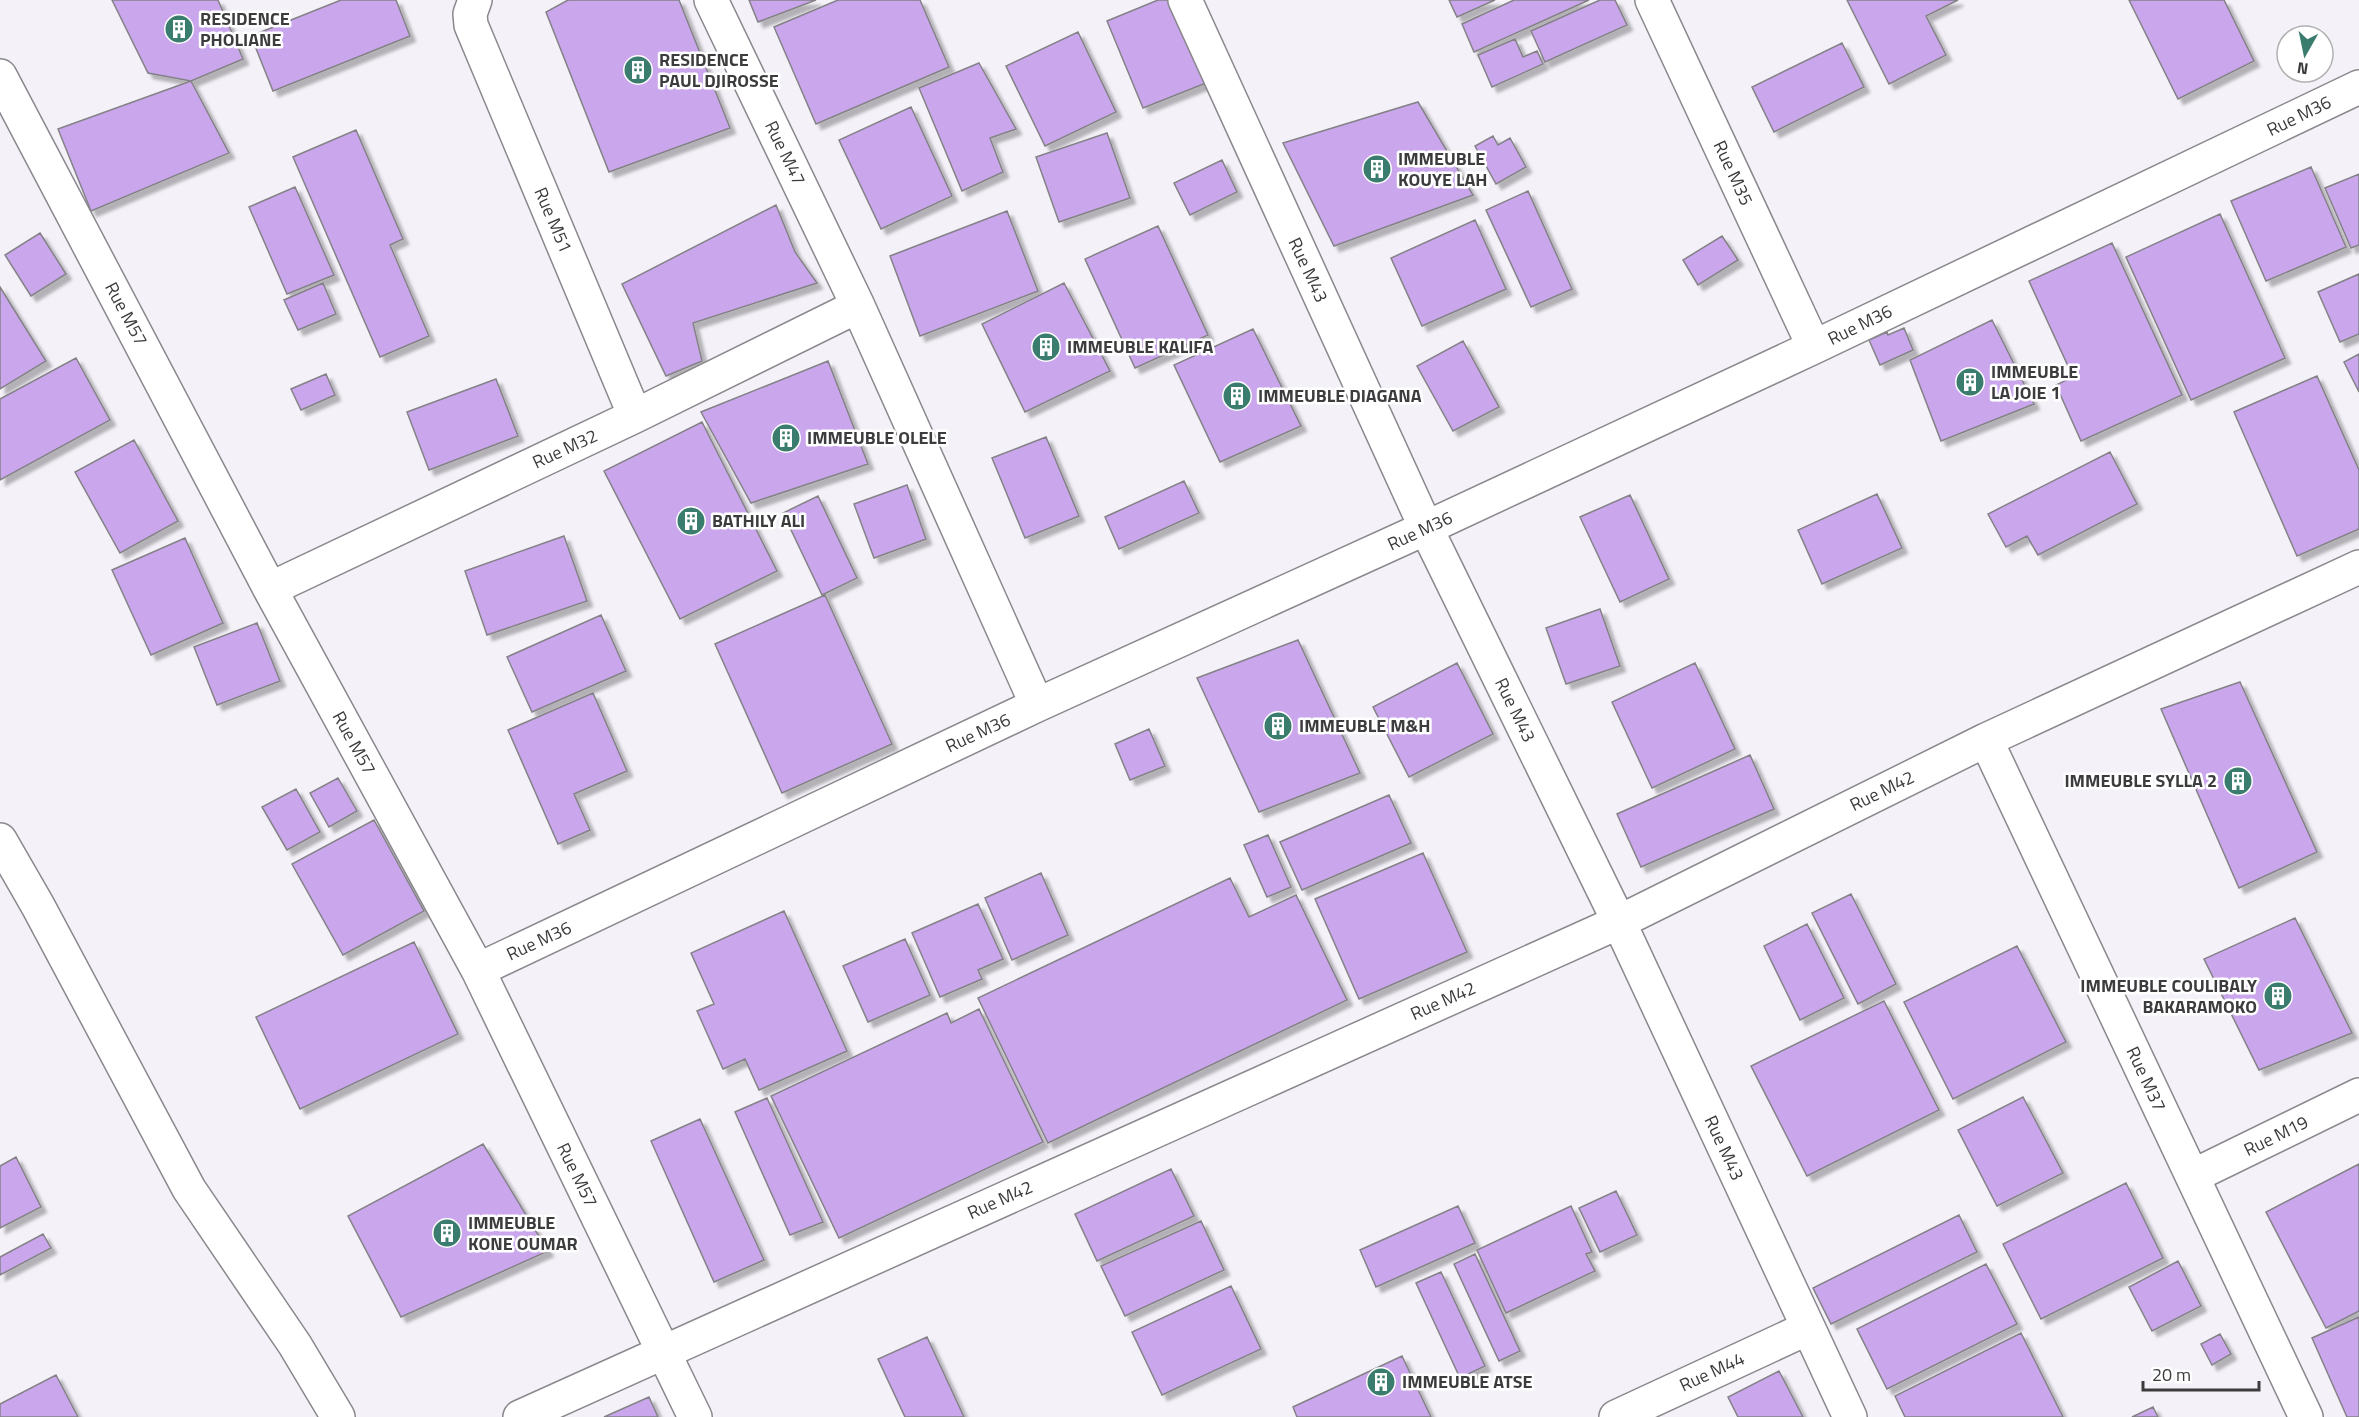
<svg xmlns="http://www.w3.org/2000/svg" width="2359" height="1417" viewBox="0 0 2359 1417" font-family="'Titillium Web',sans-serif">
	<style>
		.building { fill: #caa7ed; stroke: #848287; stroke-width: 1.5; filter: url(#shadow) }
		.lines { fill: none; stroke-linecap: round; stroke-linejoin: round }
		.minor-casing { stroke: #8a888d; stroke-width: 36 }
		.minor { stroke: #fff; stroke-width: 33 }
		.labels { text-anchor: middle; stroke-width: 5; stroke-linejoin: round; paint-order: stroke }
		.poi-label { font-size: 18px; font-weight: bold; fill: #3c3b3d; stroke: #fff; text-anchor: start }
		.street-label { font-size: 18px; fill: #3c3b3d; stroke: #fff }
	</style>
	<defs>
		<filter id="shadow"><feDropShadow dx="5.5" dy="5.5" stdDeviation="1.5" flood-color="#0004"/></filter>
	</defs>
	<rect width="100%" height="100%" fill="#f4f2f8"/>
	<path class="building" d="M112 0H218L243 59 191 81 148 73Z
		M341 0H396L410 36 273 91 251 36Z
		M568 0H679L730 128 609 172 546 12Z
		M749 0H816L758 22Z
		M838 0H920L949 67 816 124 774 27Z
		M1158 0H1177L1211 81 1143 108 1107 21Z
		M1449 0H1495L1457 17Z
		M1514 0H1589L1474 52 1462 24Z
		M1600 0H1615L1627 25 1545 62 1531 31Z
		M1847 0H1958L1926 16 1946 55 1889 84Z
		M2129 0H2224L2254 61 2178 99Z
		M1078 32 1116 112 1045 146 1006 66Z
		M1515 39 1523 57 1537 51 1543 64 1492 87 1478 55Z
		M1842 43 1864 87 1774 132 1752 87Z
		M979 63 1016 129 990 138 1003 172 962 191 919 88Z
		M191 81 229 153 91 211 58 129Z
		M1418 102 1473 195 1334 246 1283 143Z
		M911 107 952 196 881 229 839 140Z
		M356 130 403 239 390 245 429 336 380 357 293 157Z
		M1107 133 1130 198 1059 222 1036 157Z
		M1493 136 1498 145 1510 138 1526 167 1496 184 1475 146Z
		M1222 160 1237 192 1190 215 1174 183Z
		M2311 167 2346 247 2266 281 2231 201Z
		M2359 174V245L2351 248 2325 188Z
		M295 187 334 275 287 294 249 207Z
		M1528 191 1572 289 1531 307 1486 210Z
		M776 205 795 252 817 283 693 323 702 361 666 376 622 284Z
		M1007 211 1038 291 920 336 890 256Z
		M2220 214 2285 358 2191 400 2126 257Z
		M1475 220 1506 289 1422 326 1391 258Z
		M1158 226 1208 335 1135 368 1085 259Z
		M40 233 66 274 31 296 5 255Z
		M1722 236 1738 260 1698 285 1683 260Z
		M2112 243 2182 395 2081 441 2056 385 2073 377 2029 281Z
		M2359 274V334L2340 342 2318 292Z
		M323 283 336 314 298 330 284 300Z
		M1064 283 1110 371 1025 412 982 324Z
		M0 287 46 361 0 389Z
		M1992 320 2034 404 1941 441 1910 360Z
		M1904 328 1913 350 1880 365 1869 340 1887 332 1888 335Z
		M1253 329 1301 426 1220 462 1174 365Z
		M1463 341 1499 407 1453 431 1417 366Z
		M2359 354V392L2344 362Z
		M76 358 110 420 0 480V399Z
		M828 361 868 464 751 503 701 412Z
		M326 374 335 395 301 410 291 389Z
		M2317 376 2359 470V529L2297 556 2234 412Z
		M496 379 518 436 429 470 407 412Z
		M702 422 777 571 680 619 604 471Z
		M1046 437 1079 516 1025 538 992 458Z
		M134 440 178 521 120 553 75 472Z
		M2110 452 2137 504 2038 555 2027 536 2006 547 1988 514Z
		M1184 481 1199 513 1119 549 1105 517Z
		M907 485 926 539 874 558 854 504Z
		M1877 494 1902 548 1822 584 1798 530Z
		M1630 495 1669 579 1620 602 1580 517Z
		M818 496 857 578 822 595 783 513Z
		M564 536 587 601 487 635 465 571Z
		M185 538 223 623 151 655 112 570Z
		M825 595 892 744 782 793 715 644Z
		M1600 609 1620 666 1566 684 1546 628Z
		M601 615 626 671 532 712 507 657Z
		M257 623 280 681 217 705 194 647Z
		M1298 640 1360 773 1259 812 1197 678Z
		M1457 663 1493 734 1409 777 1373 707Z
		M1695 663 1735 749 1652 788 1612 702Z
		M2240 682 2317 852 2239 888 2161 709Z
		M593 693 627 771 574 794 590 830 558 844 508 730Z
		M1149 729 1165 766 1130 780 1115 744Z
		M1750 755 1774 809 1641 867 1617 814Z
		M338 778 357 811 329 827 310 793Z
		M296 789 320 832 287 850 262 807Z
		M1389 795 1411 843 1302 890 1280 842Z
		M374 820 424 911 343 955 292 864Z
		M1268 835 1291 887 1267 897 1244 845Z
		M1423 853 1467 952 1359 999 1315 899Z
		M1041 873 1068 935 1012 960 985 898Z
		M1230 878 1249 917 1296 895 1347 1000 1048 1143 978 998Z
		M1851 894 1896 984 1858 1004 1812 913Z
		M978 904 1003 959 978 970 982 979 940 997 912 933Z
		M784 911 847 1051 759 1090 745 1059 723 1069 697 1011 714 1004 691 953Z
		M2295 918 2352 1033 2259 1070 2204 959Z
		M1807 924 1844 998 1800 1020 1764 946Z
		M905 939 930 995 868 1022 843 966Z
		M414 942 458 1034 300 1109 256 1017Z
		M2017 946 2066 1042 1953 1099 1904 1002Z
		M1884 1001 1939 1110 1807 1176 1751 1066Z
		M979 1009 1043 1142 839 1238 771 1096 947 1013 951 1023Z
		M2023 1097 2063 1173 1997 1206 1958 1130Z
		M767 1098 823 1222 790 1235 735 1112Z
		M700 1119 764 1260 714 1282 651 1141Z
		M483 1144 548 1251 401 1317 348 1216Z
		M16 1157 41 1207 0 1228V1166Z
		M2359 1164V1311L2326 1328 2266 1212Z
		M1171 1169 1194 1216 1097 1261 1075 1214Z
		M2126 1183 2163 1258 2041 1319 2003 1244Z
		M1616 1191 1637 1235 1600 1252 1579 1208Z
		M1458 1206 1475 1243 1376 1287 1360 1250Z
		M1571 1206 1592 1252 1586 1254 1595 1271 1506 1313 1477 1250Z
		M1959 1215 1977 1252 1831 1324 1813 1288Z
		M1201 1221 1224 1270 1125 1316 1101 1266Z
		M43 1234 51 1248 0 1275V1257Z
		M1475 1254 1520 1351 1499 1361 1454 1264Z
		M2178 1261 2201 1306 2152 1331 2129 1287Z
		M1986 1264 2017 1324 1887 1389 1857 1329Z
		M1441 1272 1485 1366 1460 1378 1416 1283Z
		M1231 1286 1261 1349 1162 1395 1132 1332Z
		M2359 1317V1417H2347L2312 1338Z
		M2021 1333 2063 1417H1905L1895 1396Z
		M2220 1334 2231 1354 2212 1365 2201 1344Z
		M927 1337 964 1417H905L878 1359Z
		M1402 1356 1431 1417H1297L1293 1407Z
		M1779 1371 1803 1417H1738L1728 1397Z
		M56 1375 78 1417H0V1404Z
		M649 1397 658 1417H604Z
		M2153 1407 2158 1417H2132Z"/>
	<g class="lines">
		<g class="minor-casing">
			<path id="minor" d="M475 0 470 14 471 25 635 416
				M711 0 858 306 1037 705
				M1185 0 1426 528 1619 922 1850 1417
				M1652 0 1814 347
				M0 76 270 589 478 970 695 1417
				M270 589 635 416 858 306
				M1986 740 2306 1417
				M0 840 38 906 189 1189 295 1345 338 1417
				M478 970 1037 705 1426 528 1814 347 2359 87
				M2193 1176 2359 1095
				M520 1417 1619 922 1986 740 2359 567
				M1616 1417 1808 1328"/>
		</g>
		<use href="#minor" class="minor"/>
	</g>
	<defs>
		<g id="building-disc" transform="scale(1.5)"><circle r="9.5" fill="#3a7c6d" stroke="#fff"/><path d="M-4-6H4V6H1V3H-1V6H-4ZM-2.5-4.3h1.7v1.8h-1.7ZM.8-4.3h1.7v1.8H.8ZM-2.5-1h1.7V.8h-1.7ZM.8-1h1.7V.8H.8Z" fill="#fff"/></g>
	</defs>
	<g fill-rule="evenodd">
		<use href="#building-disc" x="179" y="29"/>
		<use href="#building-disc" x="638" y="70"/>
		<use href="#building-disc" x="1377" y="169"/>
		<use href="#building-disc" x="1046" y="347"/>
		<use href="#building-disc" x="1970" y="382"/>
		<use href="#building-disc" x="1237" y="396"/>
		<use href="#building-disc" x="786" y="438"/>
		<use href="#building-disc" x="691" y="521"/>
		<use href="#building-disc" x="1278" y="726"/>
		<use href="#building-disc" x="2238" y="781"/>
		<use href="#building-disc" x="2278" y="996"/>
		<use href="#building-disc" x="447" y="1233"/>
		<use href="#building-disc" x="1381" y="1382"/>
	</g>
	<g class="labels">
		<g class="poi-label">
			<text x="200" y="25">RESIDENCE<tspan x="200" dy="21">PHOLIANE</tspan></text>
			<text x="659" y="66">RESIDENCE<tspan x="659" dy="21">PAUL DJIROSSE</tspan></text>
			<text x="1398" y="165">IMMEUBLE<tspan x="1398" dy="21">KOUYE LAH</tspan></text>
			<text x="1067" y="353">IMMEUBLE KALIFA</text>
			<text x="1991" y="378">IMMEUBLE<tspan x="1991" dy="21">LA JOIE 1</tspan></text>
			<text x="1258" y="402">IMMEUBLE DIAGANA</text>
			<text x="807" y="444">IMMEUBLE OLELE</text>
			<text x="712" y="527">BATHILY ALI</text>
			<text x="1299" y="732">IMMEUBLE M&amp;H</text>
			<text x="2217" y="787" text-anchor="end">IMMEUBLE SYLLA 2</text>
			<text x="2257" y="992" text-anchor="end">IMMEUBLE COULIBALY<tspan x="2257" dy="21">BAKARAMOKO</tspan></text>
			<text x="468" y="1229">IMMEUBLE<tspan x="468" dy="21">KONE OUMAR</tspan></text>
			<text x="1402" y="1388">IMMEUBLE ATSE</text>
		</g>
		<g class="street-label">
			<text transform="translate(2299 116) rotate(-26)" y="6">Rue M36</text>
			<text transform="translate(785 153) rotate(64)" y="6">Rue M47</text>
			<text transform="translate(1733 173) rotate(65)" y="6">Rue M35</text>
			<text transform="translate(553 220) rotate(67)" y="6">Rue M51</text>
			<text transform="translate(1308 270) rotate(65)" y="6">Rue M43</text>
			<text transform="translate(126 314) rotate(62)" y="6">Rue M57</text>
			<text transform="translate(1860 325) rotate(-26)" y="6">Rue M36</text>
			<text transform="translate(565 449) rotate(-25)" y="6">Rue M32</text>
			<text transform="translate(1420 531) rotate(-25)" y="6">Rue M36</text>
			<text transform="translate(1515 710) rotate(64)" y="6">Rue M43</text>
			<text transform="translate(978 733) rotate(-25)" y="6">Rue M36</text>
			<text transform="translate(354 743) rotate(61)" y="6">Rue M57</text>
			<text transform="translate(1882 791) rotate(-26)" y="6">Rue M42</text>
			<text transform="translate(539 941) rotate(-25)" y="6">Rue M36</text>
			<text transform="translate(1443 1001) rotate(-24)" y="6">Rue M42</text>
			<text transform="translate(2146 1079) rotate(65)" y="6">Rue M37</text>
			<text transform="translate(2276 1136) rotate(-26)" y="6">Rue M19</text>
			<text transform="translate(1724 1148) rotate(65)" y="6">Rue M43</text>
			<text transform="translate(577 1175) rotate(64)" y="6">Rue M57</text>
			<text transform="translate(1000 1200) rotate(-24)" y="6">Rue M42</text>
			<text transform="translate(1712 1372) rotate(-25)" y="6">Rue M44</text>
		</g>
	</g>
	<g transform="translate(2305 54) rotate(189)"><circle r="28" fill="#ffffff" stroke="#b1b1b1" stroke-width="1.5"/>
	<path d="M0-4.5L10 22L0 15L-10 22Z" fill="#3a7c6d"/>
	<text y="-9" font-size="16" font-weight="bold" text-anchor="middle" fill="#3c3b3d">N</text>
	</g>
	<path d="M2143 1381v9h116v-9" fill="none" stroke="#3c3b3d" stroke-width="3"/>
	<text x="2152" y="1381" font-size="18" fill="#3c3b3d" stroke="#ffffff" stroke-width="4.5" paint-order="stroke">20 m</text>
</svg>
